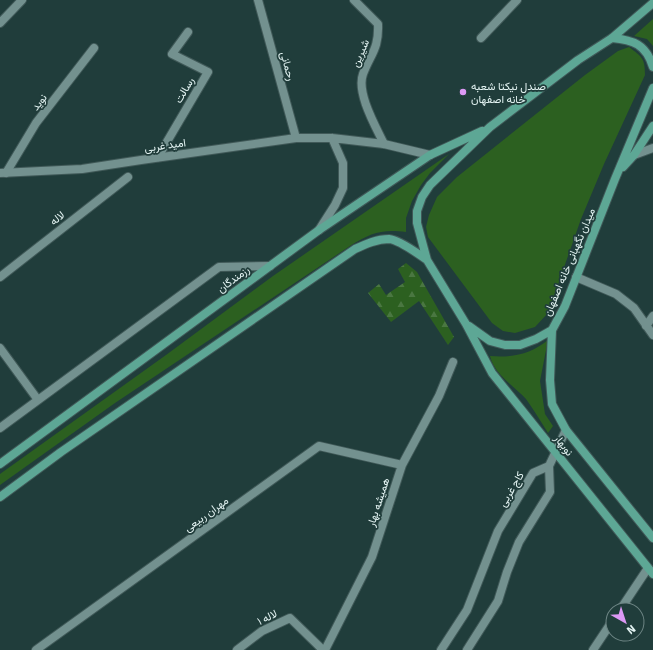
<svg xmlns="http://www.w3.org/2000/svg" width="653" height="650" viewBox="0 0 653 650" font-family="Signika,Vazirmatn,sans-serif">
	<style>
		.green { fill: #2c6020 }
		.forest { fill: url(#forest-firs) }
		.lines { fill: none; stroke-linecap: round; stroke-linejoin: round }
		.minor-casing { stroke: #405958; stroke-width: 10 }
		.tertiary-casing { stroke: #405958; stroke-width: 10 }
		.secondary-casing { stroke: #405958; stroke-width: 10 }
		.minor { stroke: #73918f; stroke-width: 8 }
		.tertiary { stroke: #73918f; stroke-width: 8 }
		.secondary { stroke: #5da795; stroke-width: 8 }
		.poi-dot { fill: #dc99f5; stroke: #203d3b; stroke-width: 1.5 }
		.labels { text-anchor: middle; stroke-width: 3.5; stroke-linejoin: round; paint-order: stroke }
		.street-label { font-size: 11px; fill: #e4f4f3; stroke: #203d3b }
		.poi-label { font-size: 11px; fill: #e4f4f3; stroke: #203d3b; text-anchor: start }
	</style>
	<defs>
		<pattern id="forest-firs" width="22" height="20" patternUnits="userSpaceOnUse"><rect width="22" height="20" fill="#2c6020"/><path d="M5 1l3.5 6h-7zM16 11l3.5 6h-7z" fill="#4a7741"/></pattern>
	</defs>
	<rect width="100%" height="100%" fill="#203d3b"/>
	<path class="green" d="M653 19V46L647 39 634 36Z
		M629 47C642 57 645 58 645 75L604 164 581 219 548 313 535 327 515 333 503 331 492 323 428 237 426 227 429 215 437 197 457 177 585 75 618 51Z
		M449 154 430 173 421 185 412 201 406 218V232C381 229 371 233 350 246L115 403 0 485V474L166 355 273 276Z
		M548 340 540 381 545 414 553 426 548 433C541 422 534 410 526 399 514 386 494 374 490 356 512 358 531 354 548 340Z"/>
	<path class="forest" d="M406 263 417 272 454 337 448 345 419 301 391 322 368 293 379 284 386 295 405 282 398 269Z"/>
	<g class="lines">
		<g class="minor-casing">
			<path id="minor" d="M354 0 378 24C379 49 371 53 363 74 356 93 376 127 384 144
				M0 23 22 0
				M481 38 517 0
				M158 157 208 72 172 54 188 32
				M6 173 36 123 94 48
				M0 277 128 177
				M576 277 616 294 634 308 653 335
				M646 326 653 316
				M0 348 38 400
				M0 428 219 267 270 266
				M620 610 648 568
				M36 650 319 446 402 465
				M237 650 262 631 290 618 323 650
				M325 650 372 557 402 465 439 396 453 362
				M593 650 613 620"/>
		</g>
		<g class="tertiary-casing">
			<path id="tertiary" d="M258 0 296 138
				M634 155 653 148
				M0 173 82 169 141 160 296 138H332L384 144 430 155
				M319 230 335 205 343 188V163L332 138
				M441 650 467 610 498 531 533 473 549 466
				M467 650 498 601 507 572 519 542 550 492 549 466 566 430"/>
		</g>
		<g class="secondary-casing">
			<path id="secondary" d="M653 3 612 38 578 60 490 127 430 185 422 197 417 211V223L427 260 466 324 492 373 653 574
				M612 38C633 40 646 44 653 67
				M623 167 634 155 653 126
				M469 326 490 341 505 345H520L536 339 552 330 565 306 615 179 653 88
				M552 330 550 380 552 404 566 430 653 538
				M0 464 319 230 430 155 482 131
				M0 497 61 452 355 249C366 244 377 239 389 239 400 240 418 254 427 260"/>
		</g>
		<use href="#minor" class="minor"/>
		<use href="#tertiary" class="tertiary"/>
		<use href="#secondary" class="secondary"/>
	</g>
	<circle class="poi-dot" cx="463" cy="92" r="4"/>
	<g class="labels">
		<g class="street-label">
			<text transform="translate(360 53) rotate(-67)" y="4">شیرین</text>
			<text transform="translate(288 66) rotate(75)" y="4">رحمانی</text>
			<text transform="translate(184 90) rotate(-60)" y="4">رسالت</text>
			<text transform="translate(39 102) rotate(-52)" y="4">نوید</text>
			<text transform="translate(165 145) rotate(-8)" y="4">امید غربی</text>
			<text transform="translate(57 218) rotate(-38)" y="4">لاله</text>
			<text transform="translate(569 262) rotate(-67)" y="4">میدان نگهبانی خانه اصفهان</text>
			<text transform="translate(233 279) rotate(-37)" y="4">رزمندگان</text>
			<text transform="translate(564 445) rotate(52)" y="4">نوبهار</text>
			<text transform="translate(511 489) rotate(-59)" y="4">کاج غربی</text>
			<text transform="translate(378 502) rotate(-72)" y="4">همیشه بهار</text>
			<text transform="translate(206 514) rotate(-36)" y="4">مهران ربیعی</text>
			<text transform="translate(267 617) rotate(-26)" y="4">لاله ۱</text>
		</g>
		<g class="poi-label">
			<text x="471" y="90">صندل نیکتا شعبه<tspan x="471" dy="13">خانه اصفهان</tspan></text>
		</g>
	</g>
	<g transform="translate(625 622) rotate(141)"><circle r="19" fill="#203d3b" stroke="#6e8685"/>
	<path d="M0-3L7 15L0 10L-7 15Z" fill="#dc99f5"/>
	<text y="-6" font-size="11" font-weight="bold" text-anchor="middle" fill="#e4f4f3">N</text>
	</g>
</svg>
